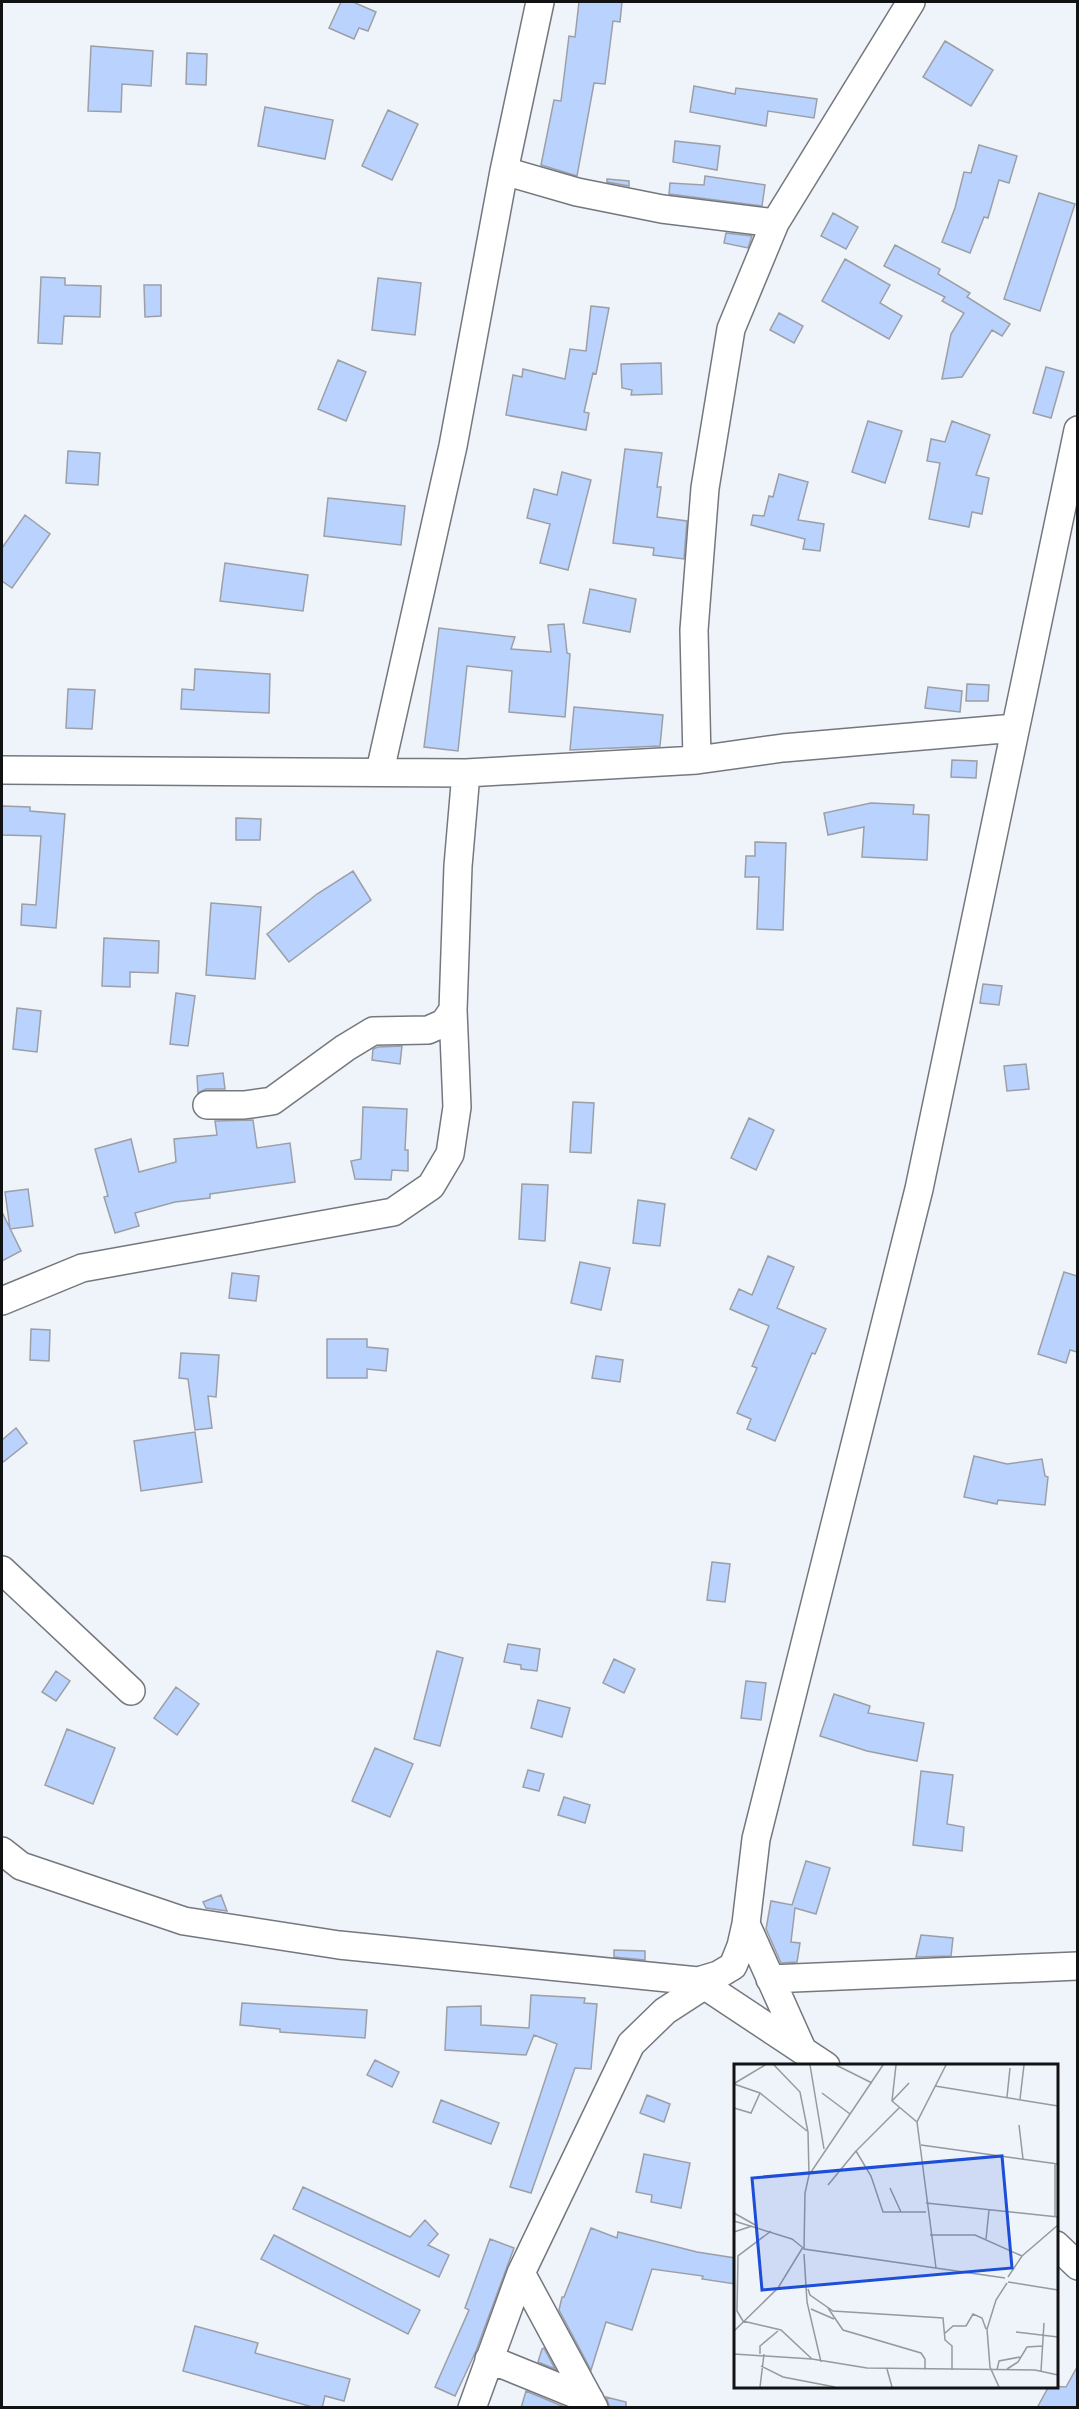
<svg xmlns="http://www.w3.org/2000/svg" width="1079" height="2409" viewBox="0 0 1079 2409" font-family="'Source Serif 4',serif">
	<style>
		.building { fill: #b9d3fe; stroke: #9c9fa6; stroke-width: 1.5 }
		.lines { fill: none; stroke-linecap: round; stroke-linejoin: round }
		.minor-casing { stroke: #74787e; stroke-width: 30 }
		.minor { stroke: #fff; stroke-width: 27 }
		.inset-road { fill: none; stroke: #96999e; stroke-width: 1.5 }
		.view { fill: #1d4ed8; fill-opacity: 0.15; stroke: #1d4ed8; stroke-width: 3 }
		.inset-edge { fill: none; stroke: #111214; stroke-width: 3 }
	</style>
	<rect width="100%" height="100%" fill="#eff3fa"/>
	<path class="building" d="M341 2H353L376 12 368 31 359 28 354 39 329 28Z
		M579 2H622L620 22 613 21 605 84 594 83 577 176 541 165 554 100 561 101 569 36 575 37Z
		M945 41 993 70 971 106 923 77Z
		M91 46 153 51 151 86 122 84 121 112 88 111Z
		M187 53 207 54 206 85 186 84Z
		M694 86 735 94 736 88 817 99 814 118 768 111 766 126 690 112Z
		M265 107 333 120 325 159 258 146Z
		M388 110 418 124 392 180 362 166Z
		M675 141 720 146 717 170 673 162Z
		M979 145 1017 156 1009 183 999 180 988 218 984 217 970 253 942 242 955 208 964 172 971 173Z
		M705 176 765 185 762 206 669 194 670 183 704 185Z
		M607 179 629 181V186L607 182Z
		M1039 193 1075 204 1040 311 1004 299Z
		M833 213 858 227 846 249 821 236Z
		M726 233 752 236 748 248 724 243Z
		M895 245 940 269 938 274 970 293 967 297 1010 324 1002 336 992 330 962 377 942 379 951 334 964 313 942 301 945 297 884 266Z
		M845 259 890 285 880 303 902 316 889 339 822 301Z
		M41 277 65 278V285L101 286 100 317 64 316 62 344 38 343Z
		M378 278 421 283 415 335 372 330Z
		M144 285H161V316L145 317Z
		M591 306 609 308 596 374 593 373 584 412 589 413 586 430 506 415 513 375 522 377 523 369 565 379 570 349 586 351Z
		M779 313 803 326 794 343 770 330Z
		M338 360 366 372 346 421 318 409Z
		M661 363 662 394 631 395 632 390 622 388 621 364Z
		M1046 367 1064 372 1051 418 1033 413Z
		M868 421 902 431 885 483 852 472Z
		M952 421 990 435 976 475 989 478 982 514 972 512 969 527 929 519 940 463 927 461 931 439 945 442Z
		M625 449 662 453 657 487H661L657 517 687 521 684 559 653 555 654 548 613 543Z
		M68 451 100 453 98 485 66 483Z
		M562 472 591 480 568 570 540 563 550 524 527 518 534 489 557 495Z
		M779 474 808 482 798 520 824 524 820 551 803 549 805 539 751 525 753 515 764 516 769 496 773 497Z
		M328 498 405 506 401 545 324 536Z
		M25 515 50 534 12 588 2 581V548Z
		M225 563 308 575 303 611 220 601Z
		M590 589 636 599 630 632 583 623Z
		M564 624 567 653 570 654 565 717 509 712 512 671 467 666 458 751 424 747 439 628 515 637 511 649 551 652 548 625Z
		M195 669 270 674 269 713 181 709 182 689 194 690Z
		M967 684 989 685 988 701H966Z
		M928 687 962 691 960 712 925 708Z
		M68 689 95 690 92 729 66 728Z
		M574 707 663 715 660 746 570 750Z
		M952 760 977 761 976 778 951 777Z
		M871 803 914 805 913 814 929 815 927 860 862 857 864 827 828 835 824 813Z
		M2 806 30 807V811L65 814 56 928 21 925 22 904 36 905 41 836 2 835Z
		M236 818 261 819 260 840H236Z
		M755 842 786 843 783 930 757 929 759 877H745L746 856H755Z
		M353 871 371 900 289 962 267 934 317 894Z
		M211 903 261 907 255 979 206 975Z
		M104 938 159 941 158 973 130 972V987L102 986Z
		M983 984 1002 986 999 1005 980 1003Z
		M176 993 195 996 188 1046 170 1044Z
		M17 1008 41 1011 37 1052 13 1049Z
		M402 1046 400 1064 372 1060 373 1049 378 1047Z
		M1026 1064 1029 1089 1007 1091 1004 1066Z
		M223 1073 225 1089H206L198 1093 197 1076Z
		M573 1102 594 1103 591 1153 570 1152Z
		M363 1107 407 1109 405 1150H408V1171L392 1170 391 1180 355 1179 351 1161 361 1159Z
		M749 1118 774 1130 756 1170 731 1158Z
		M253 1120 257 1148 290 1143 295 1182 210 1194V1198L175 1202 135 1213 139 1226 115 1233 104 1197 108 1196 95 1149 131 1139 139 1172 176 1162 174 1139 217 1135 215 1121Z
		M522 1184 548 1185 545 1241 519 1239Z
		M28 1189 33 1226 10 1229 5 1192Z
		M638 1200 665 1204 660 1246 633 1243Z
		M2 1212 21 1251 2 1261Z
		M768 1256 794 1267 777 1308 826 1329 815 1354 812 1353 775 1441 747 1429 751 1419 737 1413 757 1368 752 1366 769 1326 730 1309 739 1289 752 1295Z
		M580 1262 610 1268 601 1310 571 1303Z
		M1064 1272 1077 1276V1352L1070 1350 1066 1363 1038 1354Z
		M232 1273 259 1276 256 1301 229 1298Z
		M31 1329 50 1330 49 1361 30 1360Z
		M327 1339H367V1347L388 1349 386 1371 367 1369V1378H327Z
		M181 1353 219 1355 216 1397 208 1396 212 1428 195 1430 188 1379 179 1378Z
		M596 1356 623 1360 620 1382 592 1378Z
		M16 1428 27 1443 2 1463V1440Z
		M195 1432 202 1482 141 1491 134 1441Z
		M974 1456 1007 1464 1042 1459 1045 1476 1048 1477 1045 1505 998 1500 997 1504 964 1497Z
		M712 1562 730 1564 725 1602 707 1600Z
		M508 1644 540 1649 537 1671 521 1669V1665L504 1662Z
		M437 1651 463 1658 440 1746 414 1739Z
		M614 1659 635 1669 624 1693 603 1683Z
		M56 1671 70 1681 56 1701 42 1692Z
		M746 1681 766 1683 761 1720 741 1718Z
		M176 1687 199 1704 177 1735 154 1718Z
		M834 1694 870 1706 868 1713 924 1723 917 1761 867 1751 820 1736Z
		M538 1700 570 1708 562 1737 531 1728Z
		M67 1729 115 1748 93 1804 45 1785Z
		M375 1748 413 1764 390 1817 352 1801Z
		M528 1770 544 1774 539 1791 523 1787Z
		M921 1771 953 1775 947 1824 964 1827 962 1851 913 1845Z
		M564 1797 590 1805 585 1823 558 1815Z
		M806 1861 830 1868 816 1914 795 1908 791 1942 800 1943 797 1962 781 1963 766 1929 771 1901 792 1905Z
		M221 1895 227 1911 206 1908 203 1902Z
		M921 1935 953 1938 951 1956 916 1957Z
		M614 1950 645 1951V1960L614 1957Z
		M531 1995 585 1998 584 2003 597 2004 591 2069 575 2068 531 2193 510 2187 557 2044 534 2035 526 2055 445 2050 447 2007 481 2006V2025L529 2028Z
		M242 2003 367 2010 365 2038 280 2032V2029L240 2025Z
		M375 2060 399 2072 392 2087 367 2075Z
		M647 2095 670 2104 664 2122 640 2113Z
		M441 2100 499 2123 491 2144 433 2122Z
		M644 2154 690 2163 681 2208 651 2202 652 2195 636 2192Z
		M303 2187 410 2237 425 2220 438 2234 428 2245 449 2255 439 2277 293 2209Z
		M591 2228 617 2238 618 2232 697 2252 735 2258V2284L702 2279 703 2276 652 2269 632 2330 606 2322 591 2370 559 2310 562 2297H564Z
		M274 2235 420 2310 408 2334 261 2259Z
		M490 2239 514 2248 476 2351 455 2396 435 2387 469 2310 465 2308Z
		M195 2326 258 2343 255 2353 350 2379 344 2401 325 2396 322 2408H316L183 2371Z
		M544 2348 555 2369 538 2362 542 2349Z
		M1077 2367V2408H1037L1049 2386 1066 2387Z
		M526 2391 567 2408H521Z
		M606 2397 626 2402V2408H610Z"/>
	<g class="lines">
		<g class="minor-casing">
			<path id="minor" d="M504 171 577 192 662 209 775 223
				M697 760 694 630 705 488 731 329 775 223 911 2
				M2 770 466 773 697 760 783 748 1015 728
				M380 771 453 446 504 171 540 2
				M207 1105H244L272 1101 345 1048 373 1031 428 1030 444 1023 453 1010
				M2 1301 82 1268 393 1212 431 1186 450 1154 457 1107 453 1010 458 866 466 773
				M2 1570 131 1691
				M2 1851 21 1866 184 1921 339 1945 698 1981 718 1975 733 1966 741 1946 746 1924 756 1839 919 1189 1078 430
				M746 1924 802 2049
				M770 1979 1078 1966
				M698 1981 826 2066
				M1056 2245 1078 2266
				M521 2273 594 2408
				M489 2359 590 2400
				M472 2408 521 2273 631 2044 665 2011 705 1985"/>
		</g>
		<use href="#minor" class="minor"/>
	</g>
	<g transform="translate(734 2064)">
		<rect width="324" height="324" fill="#eff3fa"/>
		<path class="inset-road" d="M40 1 66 28 74 68 75 111M76 1 90 85M102 1 138 19M149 1 75 111 71 129 70 185 271 214M162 1 158 37 183 58M1 19 31 1M0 20 26 29 73 67M201 22 324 42M88 29 116 50M273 33 276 4M286 35 290 1M158 37 175 19M0 44 17 49 26 29M165 44 122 87 137 112 149 148H192M285 61 289 95M187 81 324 100M94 121 122 87M156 124 167 148M192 139 324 153M0 149 23 162M321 153V99M0 157 58 175 68 183M37 167 4 192 3 247 9 257 47 266 78 295M0 168 18 162M196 171H241L288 192M252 175 255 146M70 190 73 238 87 298M202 204 183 58 212 1M274 213 288 192 324 161M274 218 324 226M74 225 76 231 99 247 209 254 211 276 218 282V306M94 244 109 266 187 289 191 295V306M77 245 100 255M0 267 44 224 69 183M282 268 324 273M210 270 219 262H232L239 250 248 254 252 265M0 290 78 295 133 304 301 306 324 311M26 290V282L44 267M27 302 49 313 101 323M153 305 158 323M273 305 284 298 293 283 308 282M263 306 265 297 286 293M307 307 310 259M26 323 30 290M265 323 256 303 253 265 262 236 273 219"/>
		<path class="view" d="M268 92 278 204 28 226 18 114Z"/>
		<rect width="324" height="324" class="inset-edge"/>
	</g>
	<rect width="1079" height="2409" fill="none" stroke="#111214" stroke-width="6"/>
</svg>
